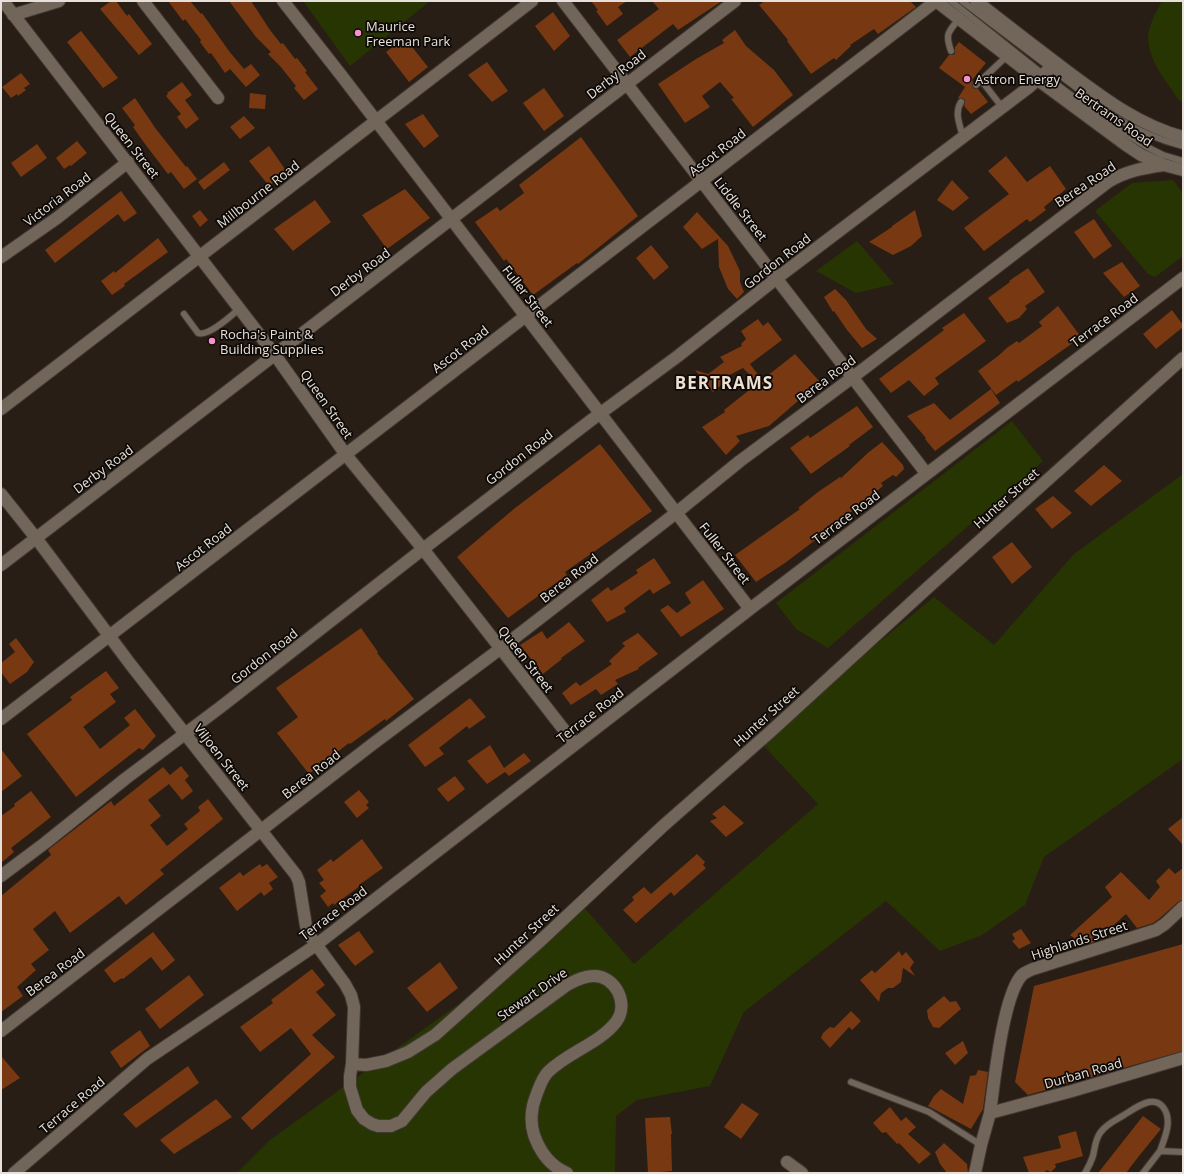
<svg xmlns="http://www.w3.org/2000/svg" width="1184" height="1174" viewBox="0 0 1184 1174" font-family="'Open Sans',sans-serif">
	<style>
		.green { fill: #273503 }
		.building { fill: #783811 }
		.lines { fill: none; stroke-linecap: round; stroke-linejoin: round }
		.lane-casing { stroke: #403832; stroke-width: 8 }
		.street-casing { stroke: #403832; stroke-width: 14 }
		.secondary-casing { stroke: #403832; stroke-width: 14 }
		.lane { stroke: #72665b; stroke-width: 6 }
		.street { stroke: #72665b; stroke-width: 12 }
		.secondary { stroke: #72665b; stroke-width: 12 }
		.poi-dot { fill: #f890cc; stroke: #0d0906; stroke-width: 1.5 }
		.labels { text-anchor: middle; stroke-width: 3.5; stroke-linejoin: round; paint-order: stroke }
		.poi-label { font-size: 13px; fill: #e8e1db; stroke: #0d0906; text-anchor: start }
		.street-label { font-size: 13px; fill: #e8e1db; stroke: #0d0906 }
		.district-label { font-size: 17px; font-weight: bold; letter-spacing: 1px; fill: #eee0d3; stroke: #0d0906 }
	</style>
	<rect width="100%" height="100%" fill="#281e15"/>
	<path class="green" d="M303 1H430L350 66Z
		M1162 1H1183V102L1179 100C1166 81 1150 63 1148 39 1147 29 1157 10 1162 1Z
		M1173 180 1183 193V256L1155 277 1148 274 1095 211 1132 183Z
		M857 241 894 284 856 293 816 271Z
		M1012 421 1043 461 828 648 796 629 776 603Z
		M1183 474V759L1044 857 1025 905 982 935 940 951 886 901 744 1012 710 1086 637 1100 616 1116 615 1173H237L270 1140 532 951 579 902 634 964 818 804 763 745 821 690 934 597 994 645 1074 554Z"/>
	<path class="building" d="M111 1H116L127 16 129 14 152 44 139 55 100 9Z
		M168 1H190L201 14 202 13 229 51 244 69 251 64 260 75 246 87 230 69 225 73 211 53 209 54 200 42 201 40 185 19 183 21Z
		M229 1H251L270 30 281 44 283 43 295 59 297 58 307 71 305 72 318 89 304 100 294 88 296 86 280 66 268 54 271 52 256 37Z
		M591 1H627L618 7 623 14 607 26 596 11 598 10Z
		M652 1H722L678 30 673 24 630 57 617 40 659 9Z
		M765 1H910L916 7 878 34 874 29 850 45 851 46 836 60 834 58 811 74 787 41 788 40 759 5Z
		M553 12 570 36 554 51 535 26Z
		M735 30 746 46 774 70 793 95 753 127 731 99 734 98 720 82 702 96 710 107 685 123 658 84 696 59 724 43 722 40Z
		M81 31 118 78 103 88 67 42Z
		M405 38 428 67 409 82 386 52Z
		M959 42 986 63 972 80 973 82 972 86 974 89H978L988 102 971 114 964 106 965 102 964 99 958 98 965 87 939 68 949 55H952L955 54V47Z
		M487 62 508 91 492 102 468 75Z
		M21 73 30 84 24 88 26 90 18 96 17 94 11 98 2 87Z
		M182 82 192 95 185 100 199 119 186 129 177 117 181 114 166 96 168 94 167 93Z
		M544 88 564 116 544 131 523 103Z
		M250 93 266 95 265 109 249 108Z
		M135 98 156 129 186 167 187 166 197 179 184 189 171 172 168 174 145 144 133 127 135 125 122 108Z
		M423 114 439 136 424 148 405 124Z
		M244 116 255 128 240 139 230 127Z
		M581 137 638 216 578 264 577 263 533 295 506 259 504 261 475 222 497 207 500 211 524 193 519 185Z
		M77 141 87 153 71 166 70 165 64 169 56 158Z
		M37 144 47 158 21 177 11 163Z
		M269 146 287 172 269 186 249 161Z
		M1006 156 1027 182 1050 166 1066 189 1044 207 1046 210 1030 222 1027 219 984 251 964 228 1009 194 988 171Z
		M224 162 230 170 204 190 198 182Z
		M952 180 969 198 953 211 937 200Z
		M405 189 430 218 387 249 362 215Z
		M121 191 137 213 124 222 118 214 55 263 45 250Z
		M315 200 331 222 293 251 274 229Z
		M200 210 208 220 200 227 192 216Z
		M915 210 922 236 911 246 893 255 869 242 892 227V226Z
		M697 212 728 246 740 271V282L744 292 737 299 728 289 719 267 718 239 702 249 683 227Z
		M1094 219 1112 246 1094 259 1074 232Z
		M158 238 168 252 124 284 125 286 112 295 101 281 114 271 115 273Z
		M651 245 669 267 654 280 636 258Z
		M1122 262 1140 286 1124 297 1103 273Z
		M1028 268 1045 292 1025 306 1027 309 1019 318 1007 323 988 298 1010 282 1009 281Z
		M835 289 846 300 866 329 877 339 862 348 847 330 834 311 833 312 824 297Z
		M1058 306 1081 337 1018 382 1017 380 996 395 978 371 998 356 1008 347 1017 341 1019 343 1042 326 1039 322Z
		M1172 310 1183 325V327L1156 349 1143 334Z
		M964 313 986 341 935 378 939 384 924 396 909 380 891 393 879 379 944 330 942 328Z
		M758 319 763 326 768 322 782 340 750 364 762 380 795 354 820 382 769 426 736 436 740 441 726 455 702 427 725 412 724 410 758 383 743 368 724 378 726 381 713 392 695 370 708 374 724 362 720 357 742 346 741 344 746 339 741 331Z
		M991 389 1000 403 935 451 925 439 926 438 907 416 934 403 950 420Z
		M857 406 873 427 849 445 850 446 811 474 790 448 808 435 810 438Z
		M882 442 903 465 904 469 896 477 893 475 881 483 883 486 822 536V535L785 563 756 582 735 555 800 509 798 508 818 492 840 477 841 478 869 452Z
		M600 444 652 511 565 572 567 575 508 618 457 557 515 508Z
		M1104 465 1122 481 1091 506 1074 491Z
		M1053 496 1072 513 1052 529 1035 509Z
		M1012 542 1032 567 1012 584 992 557Z
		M654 558 671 583 653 594 650 589 624 608 626 612 607 622 591 600 608 587 611 591 638 573 636 570Z
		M703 580 724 609 681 637 660 610 668 605 677 613 691 603 685 593Z
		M569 622 585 641 561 658 562 659 543 674 520 645 542 631 547 639Z
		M361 628 378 652 377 653 414 699 386 721 385 719 350 744 349 743 309 774 277 733 298 717 276 688Z
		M638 633 658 654 638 668 639 669 615 680 618 684 601 695 596 689 571 705 562 693 576 682 580 686 612 664 609 661 625 646 622 643Z
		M16 638 34 662 27 672 10 684 1 672V663L15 652 9 644Z
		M106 671 119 688 110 694 116 702 83 727 85 729 100 749 130 725 124 718 135 709 156 736 143 750 139 748 76 797 27 734 72 700 70 697Z
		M470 698 486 717 469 729 467 726 439 748 444 754 425 767 408 745Z
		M490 745 504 768 524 753 531 761 509 776 505 772 487 784 467 761Z
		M1 749 22 776 1 792Z
		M181 766 189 776 185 780 193 791 182 800 169 784 148 800 161 816 150 825 167 846 188 829 184 824 200 811 198 807 208 799 223 819 160 870 164 874 126 905 119 896 70 933 55 911 33 929 49 950 31 964 36 970 17 987 23 996 1 1012V896L51 855 48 850 111 801 114 806 163 767 170 775Z
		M455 776 465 789 448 802 437 789Z
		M359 790 369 802 366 805 369 808 357 818 344 802Z
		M31 791 51 817 11 848 14 852 1 863V816L15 806 14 804Z
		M724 805 744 823 726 837 710 821 717 818 712 814Z
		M1183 817V845L1168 829Z
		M362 839 383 868 359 885 360 886 334 905 333 903 328 907 320 896 326 891 319 883 324 880 317 870 331 859 333 862Z
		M697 854 705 862 703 865 706 868 674 896 671 892 636 923 623 910 634 900 632 897 644 887 651 894Z
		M260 864 262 867 267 864 278 877 269 883 273 889 264 896 261 892 237 911 219 888 240 872 243 876Z
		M1169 868 1175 874 1183 868V900L1178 902 1160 918 1153 923 1137 928 1126 914 1095 942 1081 946 1079 944 1061 952 1074 938 1070 935 1112 897 1105 887 1121 872 1149 900 1160 887 1156 881Z
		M1021 929 1031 943 1019 949 1012 941 1015 939 1012 934Z
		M359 931 374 952 355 966 338 945Z
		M153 932 175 960 162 971 151 957 123 979 122 978 114 983 104 970Z
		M1183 944V1051L1028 1095 1015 1082 1034 986Z
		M899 951 902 956 906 952 914 962 910 968 915 976 903 968 901 982 893 988H888L881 993 879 1002 860 980 872 970 875 973Z
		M440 962 458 988 427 1012 407 988Z
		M312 969 325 985 316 992 336 1015 312 1035 335 1057 252 1130 241 1118 311 1054 291 1028 260 1052 240 1027 273 1003 271 1000Z
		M189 975 204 995 160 1029 145 1009Z
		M944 996 950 1002 956 1001 961 1009 939 1028 933 1027 928 1018 927 1010Z
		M851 1011 861 1021 852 1030 849 1027 830 1048 821 1038 823 1033 830 1027 834 1028Z
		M140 1030 150 1046 121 1068 110 1052Z
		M963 1041 968 1053 955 1065 945 1053Z
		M1 1056 20 1078 1 1090Z
		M188 1066 199 1083 136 1128 123 1114Z
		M978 1070 988 1072 983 1109 971 1129 928 1106 934 1096 941 1089 963 1104 970 1076 976 1075Z
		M216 1099 232 1117 174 1154 160 1140Z
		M742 1103 759 1114 741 1139 724 1127Z
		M890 1107 901 1121 906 1117 916 1127 908 1134 931 1154 919 1164 899 1143 897 1144 886 1132 882 1133 873 1123Z
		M1143 1116 1161 1129 1139 1156 1126 1173H1098Z
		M670 1117 672 1134H671L672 1171 648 1173 645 1118Z
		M1076 1131 1083 1156 1055 1164 1056 1167 1051 1172 1047 1170 1043 1173H1029L1023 1157 1061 1148 1058 1136Z
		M944 1143 967 1164 968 1173H947L940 1164 935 1152Z"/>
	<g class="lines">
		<g class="lane-casing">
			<path id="lane" d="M951 1 1044 75 1114 127 1145 146 1163 155 1183 161
				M962 1 1115 117C1136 130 1159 140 1183 146
				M951 51C945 34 948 32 959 19
				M981 80 1002 107
				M976 85 1007 56
				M961 102C954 113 960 125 963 137
				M184 314 198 333C208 337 231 316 239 309
				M851 1082 929 1112 981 1145
				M1085 1173C1088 1168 1091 1162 1093 1156 1095 1148 1095 1140 1100 1133 1106 1124 1116 1120 1124 1115 1132 1110 1140 1104 1149 1102 1154 1101 1159 1102 1163 1107 1173 1120 1165 1137 1160 1151
				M1143 1173 1160 1151 1183 1152"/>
		</g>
		<g class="street-casing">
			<path id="street" d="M3 1 275 355 346 455 423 549 575 744
				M143 1 218 98
				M283 1 341 75 750 609
				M563 1 926 473
				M13 15 59 1
				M1 257 57 218 128 162
				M1 409 532 1
				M1 494 36 538 131 665 296 875 299 882 306 926 310 936 345 984 351 995 354 1007 352 1064 350 1076V1087L357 1110 364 1119 372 1124 378 1126H391L402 1121 426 1092 452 1069 567 985C575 981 583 976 593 976 615 975 630 1004 616 1022 599 1044 568 1052 548 1072 542 1078 539 1088 536 1096 531 1108 530 1123 534 1135 540 1152 550 1166 567 1173
				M1 565 735 1
				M1 719 936 1
				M352 1064 366 1065 386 1061 408 1052 435 1035 538 943 663 826 769 733 924 591 1183 358
				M990 1113C994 1083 1003 995 1022 975 1025 972 1029 971 1033 969L1156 930 1165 924 1183 907
				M787 1162 802 1173
				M14 1173 147 1059 316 945 750 609 1183 278"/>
		</g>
		<g class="secondary-casing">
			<path id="secondary" d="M936 1 1038 80 1126 145 1141 155 1164 165 1183 170
				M976 1C1008 26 1039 50 1071 74 1106 100 1141 126 1183 137
				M1 876 45 843 125 779 222 706 423 549 590 421 678 356 777 278 1028 88 1056 63
				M1 1031 374 743 500 649 676 513 740 461 853 377 1108 182C1126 171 1143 168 1164 165
				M975 1173 981 1145 990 1113 1072 1091 1183 1058"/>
		</g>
		<use href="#lane" class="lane"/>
		<use href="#street" class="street"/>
		<use href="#secondary" class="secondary"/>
	</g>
	<g class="poi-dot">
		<circle cx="358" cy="33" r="4"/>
		<circle cx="967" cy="79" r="4"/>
		<circle cx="212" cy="341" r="4"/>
	</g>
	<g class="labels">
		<g class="poi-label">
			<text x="366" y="31">Maurice<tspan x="366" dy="15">Freeman Park</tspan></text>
			<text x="975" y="84">Astron Energy</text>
			<text x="220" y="339">Rocha's Paint &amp;<tspan x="220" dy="15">Building Supplies</tspan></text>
		</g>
		<g class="street-label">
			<text transform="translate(616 74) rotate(-38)" y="5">Derby Road</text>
			<text transform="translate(1114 117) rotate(35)" y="5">Bertrams Road</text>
			<text transform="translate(132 145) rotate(52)" y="5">Queen Street</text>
			<text transform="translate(717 152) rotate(-38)" y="5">Ascot Road</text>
			<text transform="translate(1085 184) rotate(-34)" y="5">Berea Road</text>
			<text transform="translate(258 194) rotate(-38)" y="5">Millbourne Road</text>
			<text transform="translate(57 199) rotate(-37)" y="5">Victoria Road</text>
			<text transform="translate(741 209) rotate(52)" y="5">Liddle Street</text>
			<text transform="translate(777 261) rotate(-38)" y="5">Gordon Road</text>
			<text transform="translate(360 272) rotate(-37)" y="5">Derby Road</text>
			<text transform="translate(528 296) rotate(52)" y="5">Fuller Street</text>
			<text transform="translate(1104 320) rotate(-37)" y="5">Terrace Road</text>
			<text transform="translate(460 349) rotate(-38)" y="5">Ascot Road</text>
			<text transform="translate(826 379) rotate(-37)" y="5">Berea Road</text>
			<text transform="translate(327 404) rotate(55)" y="5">Queen Street</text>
			<text transform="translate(519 457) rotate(-38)" y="5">Gordon Road</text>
			<text transform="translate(103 469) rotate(-37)" y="5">Derby Road</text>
			<text transform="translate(1006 498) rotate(-42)" y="5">Hunter Street</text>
			<text transform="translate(846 517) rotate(-37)" y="5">Terrace Road</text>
			<text transform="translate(203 547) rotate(-38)" y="5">Ascot Road</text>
			<text transform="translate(725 553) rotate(52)" y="5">Fuller Street</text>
			<text transform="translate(569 578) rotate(-38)" y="5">Berea Road</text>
			<text transform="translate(264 656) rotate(-38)" y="5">Gordon Road</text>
			<text transform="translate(526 659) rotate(52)" y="5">Queen Street</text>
			<text transform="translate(590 715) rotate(-38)" y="5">Terrace Road</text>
			<text transform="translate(766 716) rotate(-42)" y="5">Hunter Street</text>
			<text transform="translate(222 757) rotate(52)" y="5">Viljoen Street</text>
			<text transform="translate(311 774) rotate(-38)" y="5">Berea Road</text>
			<text transform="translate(333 913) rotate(-37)" y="5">Terrace Road</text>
			<text transform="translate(526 934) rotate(-43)" y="5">Hunter Street</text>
			<text transform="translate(1079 940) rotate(-18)" y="5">Highlands Street</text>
			<text transform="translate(55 972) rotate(-37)" y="5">Berea Road</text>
			<text transform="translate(532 994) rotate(-35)" y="5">Stewart Drive</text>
			<text transform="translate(1083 1073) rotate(-16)" y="5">Durban Road</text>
			<text transform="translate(72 1105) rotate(-40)" y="5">Terrace Road</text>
		</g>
		<g class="district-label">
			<text x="724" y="389">BERTRAMS</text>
		</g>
	</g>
	<rect width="1184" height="1174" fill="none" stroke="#e8e1db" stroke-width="4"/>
</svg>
